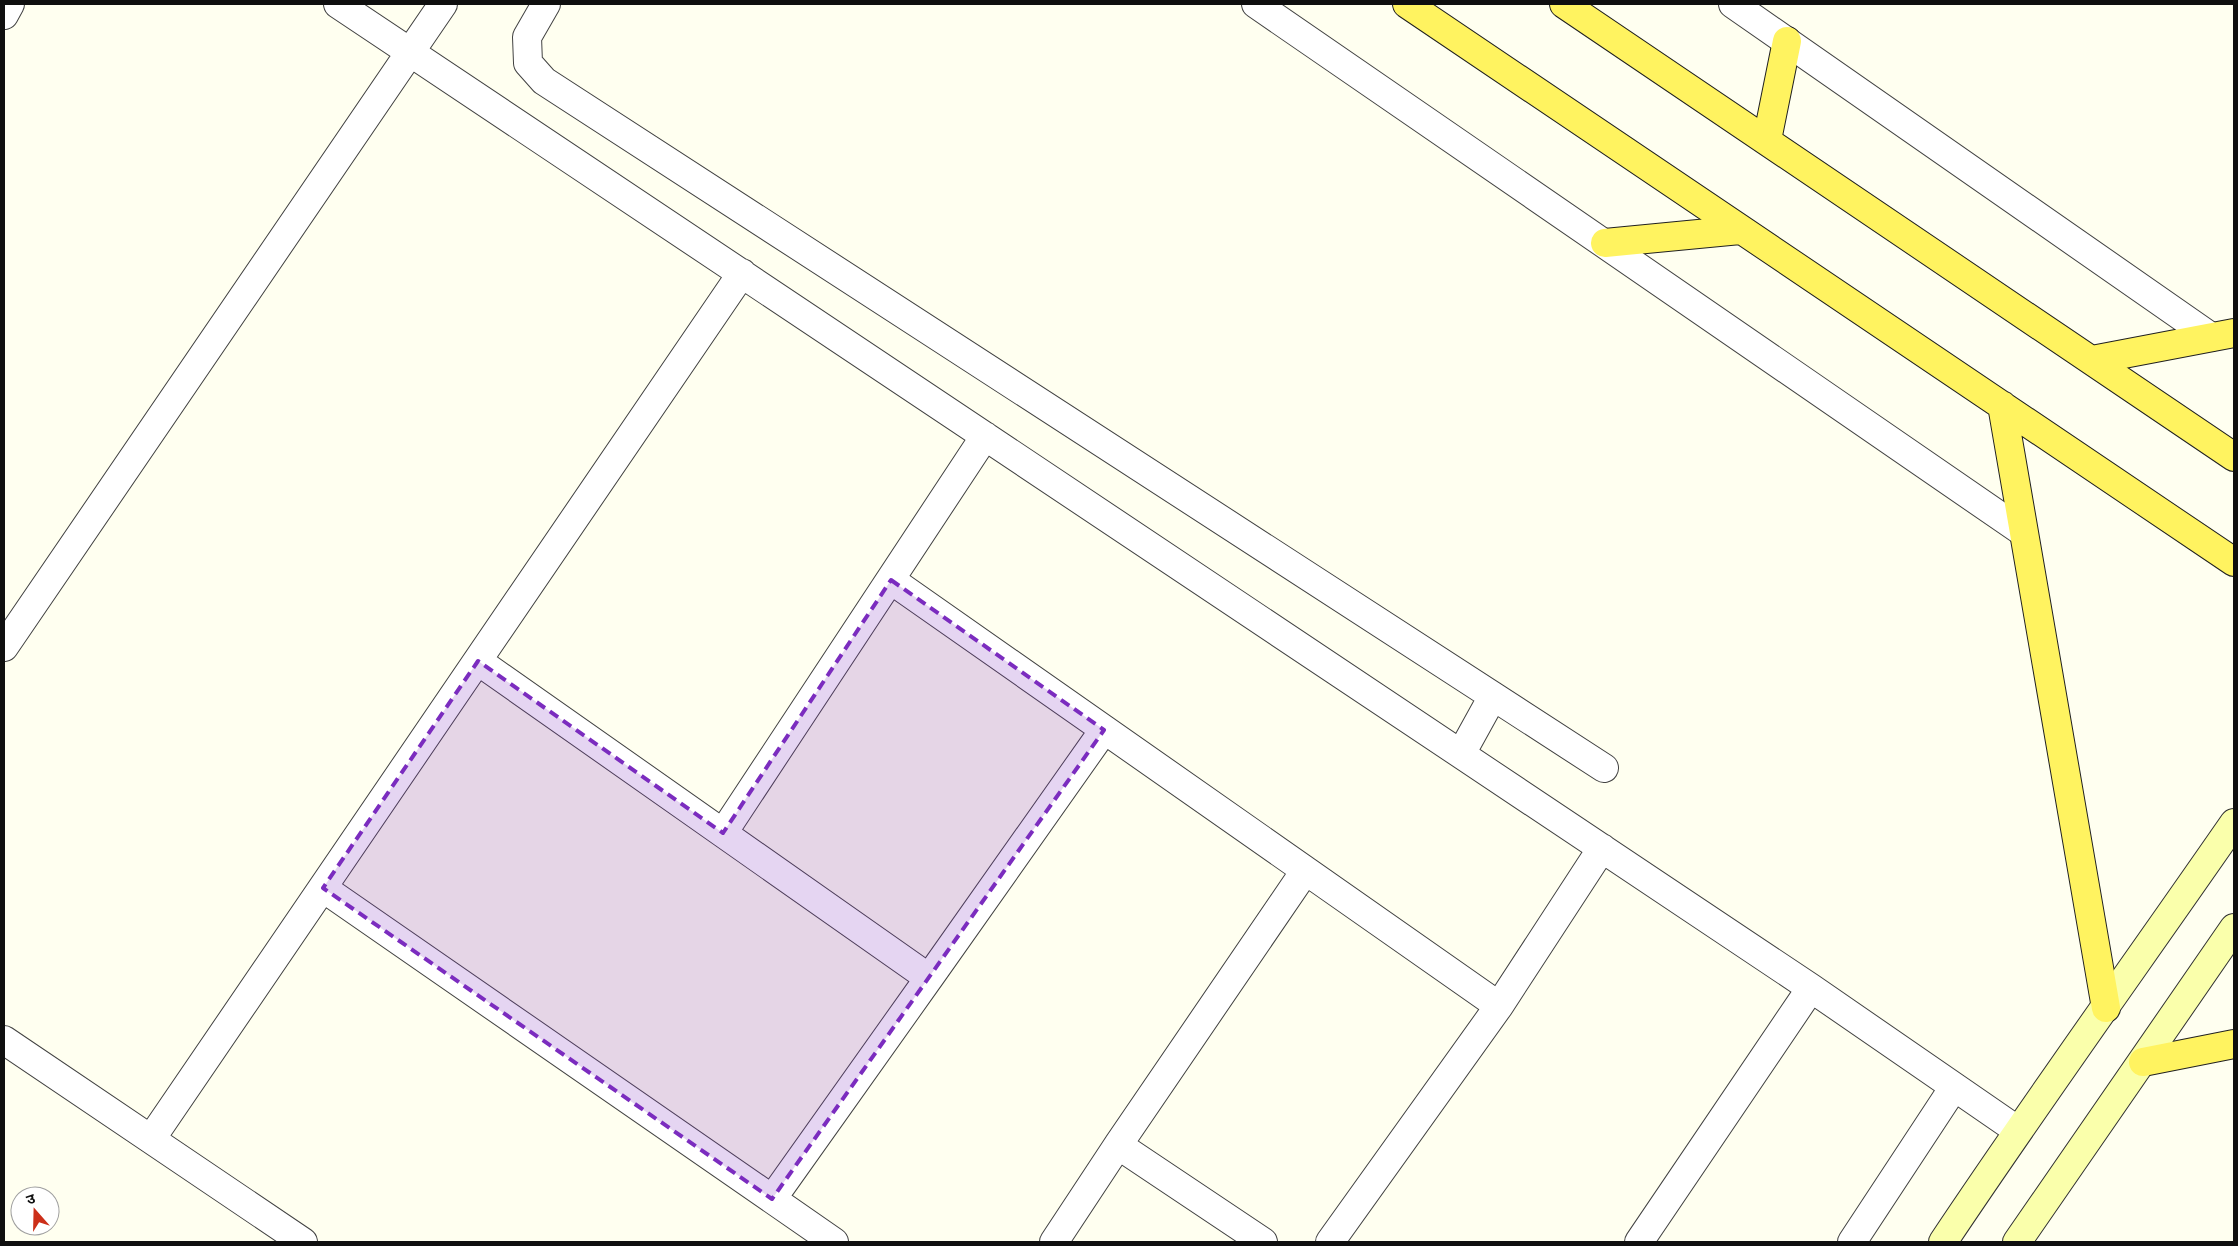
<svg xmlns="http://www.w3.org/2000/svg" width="2238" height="1246" viewBox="0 0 2238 1246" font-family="'Source Serif 4','Noto Sans Devanagari',serif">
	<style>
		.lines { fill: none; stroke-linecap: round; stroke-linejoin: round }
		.minor-casing { stroke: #424242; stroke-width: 30 }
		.tertiary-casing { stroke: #424242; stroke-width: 30 }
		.secondary-casing { stroke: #313131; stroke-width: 30 }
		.primary-casing { stroke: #202020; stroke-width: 30 }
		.minor { stroke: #fff; stroke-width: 28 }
		.tertiary { stroke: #fff; stroke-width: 28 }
		.secondary { stroke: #faffab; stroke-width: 28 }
		.primary { stroke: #fff360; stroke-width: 28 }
		.marked { fill: #7b2cbf; fill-opacity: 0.2; stroke: #7b2cbf; stroke-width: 4; stroke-dasharray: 10 6; stroke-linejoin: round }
	</style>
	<rect width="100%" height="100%" fill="#fffff0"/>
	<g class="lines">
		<g class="minor-casing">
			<path id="minor" d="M338 4 1811 988 2017 1130
				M546 4 527 37 528 63 544 81 1604 768
				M4 15 10 4
				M891 580 1499 1006 1330 1242
				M4 647 443 4
				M478 661 929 978 772 1199
				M1461 754 1493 696
				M723 833 985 436
				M323 888 834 1242
				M929 978 1104 730
				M1499 1006 1602 848
				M4 1040 303 1242
				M151 1139 742 273
				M1118 1145 1305 871
				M1054 1242 1118 1145 1263 1242
				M1639 1242 1811 988
				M1852 1242 1954 1087"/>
		</g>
		<g class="tertiary-casing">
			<path id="tertiary" d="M1256 4 2023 532
				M1733 4 2211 337"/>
		</g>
		<g class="secondary-casing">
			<path id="secondary" d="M1943 1242C2037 1101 2137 963 2234 823
				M2017 1242 2234 928"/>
		</g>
		<g class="primary-casing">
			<path id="primary" d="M1407 4 2234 562
				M1564 4 2234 457
				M1767 140 1787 41
				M1605 243 1740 230
				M2092 360 2234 333
				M2002 405 2106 1008
				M2143 1062 2234 1044"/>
		</g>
		<use href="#minor" class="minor"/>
		<use href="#tertiary" class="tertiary"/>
		<use href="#secondary" class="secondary"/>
		<use href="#primary" class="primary"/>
	</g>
	<path class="marked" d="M891 580 1104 730 772 1199 323 888 478 661 723 833Z"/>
	<rect width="2238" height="1246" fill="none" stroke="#0f0f0f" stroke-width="10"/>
	<g transform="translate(35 1211) rotate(340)"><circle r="24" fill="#ffffff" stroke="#9f9f9f"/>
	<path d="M0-4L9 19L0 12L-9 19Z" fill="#cc2f19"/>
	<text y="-8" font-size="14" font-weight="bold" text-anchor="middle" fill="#0f0f0f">उ</text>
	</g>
</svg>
